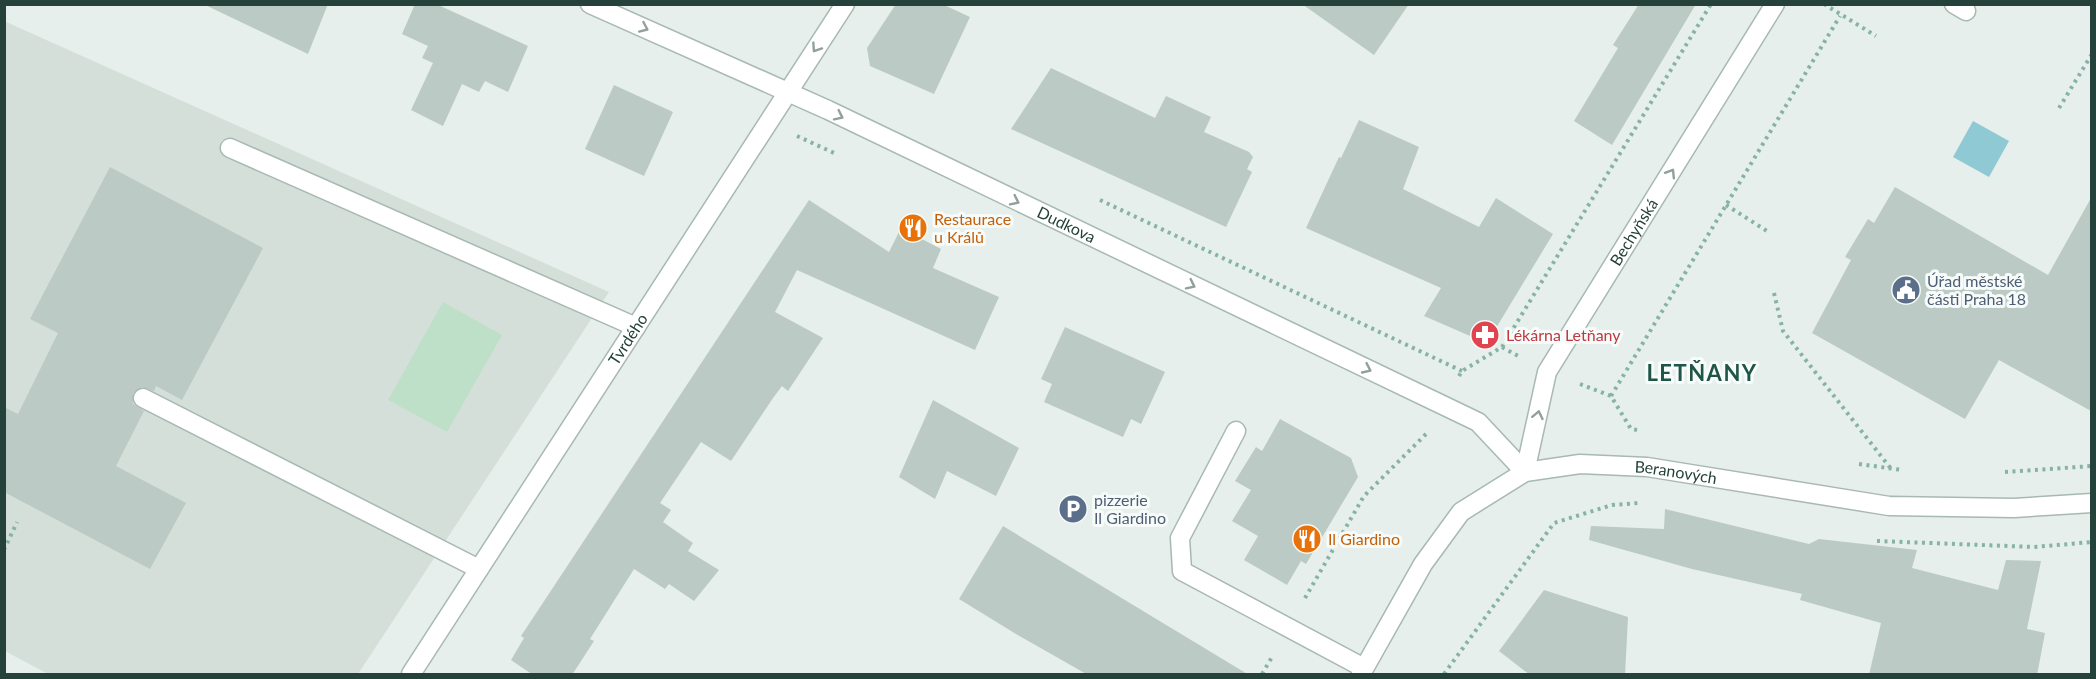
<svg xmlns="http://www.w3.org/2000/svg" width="2096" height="679" viewBox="0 0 2096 679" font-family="Lato,sans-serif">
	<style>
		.built { fill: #d4dfda }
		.green { fill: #bfe0c8 }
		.water { fill: #8ec9d4 }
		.building { fill: #bbcac4 }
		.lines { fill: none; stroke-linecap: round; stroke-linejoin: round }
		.service-casing { stroke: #a8b8b2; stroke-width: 21 }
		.minor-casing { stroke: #a8b8b2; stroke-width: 21 }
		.tertiary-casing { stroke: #a8b8b2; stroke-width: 21 }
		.path { stroke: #86b3a5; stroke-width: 4; stroke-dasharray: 3 4.5; stroke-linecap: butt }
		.service { stroke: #fff; stroke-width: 18 }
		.minor { stroke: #fff; stroke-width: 18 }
		.tertiary { stroke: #fff; stroke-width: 18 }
		.oneway { stroke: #92a09c }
		.labels { text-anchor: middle; stroke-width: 6; stroke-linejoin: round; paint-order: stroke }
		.food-label { font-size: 16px; fill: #c56008; stroke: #f7fbf9; text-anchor: start }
		.street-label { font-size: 16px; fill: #24423a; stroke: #f7fbf9 }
		.service-label { font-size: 16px; fill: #4e5e75; stroke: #f7fbf9; text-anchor: start }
		.health-label { font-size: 16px; fill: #be3a42; stroke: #f7fbf9; text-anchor: start }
		.district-label { font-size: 22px; font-weight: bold; letter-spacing: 1.5px; fill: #1f5548; stroke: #f7fbf9 }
	</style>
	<rect width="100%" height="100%" fill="#e6efeb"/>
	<path class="built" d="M4 21 609 292 358 674H48L5 651Z"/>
	<path class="green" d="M443 302 502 335 447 432 388 400Z"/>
	<path class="water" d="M1973 121 2009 141 1989 177 1953 157Z"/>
	<path class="building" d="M203 4H328L308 54Z
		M415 4H436L528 46 508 92 485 81 479 92 462 84 443 126 411 110 433 63 422 58 428 46 402 34Z
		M896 4H942L970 17 934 94 870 66 867 48Z
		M1302 4H1409L1374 55Z
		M1639 4H1696L1612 145 1574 121 1618 48 1613 45Z
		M1051 68 1155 118 1166 96 1211 117 1204 132 1249 152 1253 157 1247 169 1252 172 1226 227 1011 129Z
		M614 85 673 112 644 176 585 149Z
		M1359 120 1419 147 1403 189 1479 227 1496 198 1553 234 1490 338 1477 339 1424 316 1441 288 1306 228 1339 157 1341 158Z
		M110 167 263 248 182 400 156 386 154 391 142 387 133 393V404L144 411 116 466 186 503 150 569 4 492V407L18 414 58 333 30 319Z
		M1895 187 2048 275 2091 198V411L1999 360 1965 419 1812 333 1851 260 1845 257 1868 219 1874 223Z
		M809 200 889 252 901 228 941 249 933 268 999 297 975 350 797 270 775 312 823 338 788 391 782 386 773 398 731 461 701 442 660 503 671 510 663 522 693 543 688 551 719 570 694 601 669 584 665 589 634 569 590 639 594 641 572 675H533L511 660 524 638 521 636Z
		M1065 327 1165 372 1141 424 1131 419 1123 437 1044 402 1052 384 1041 379Z
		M933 400 1019 448 996 496 947 471 935 499 899 477Z
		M1280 419 1351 458 1358 477 1306 564 1301 561 1287 585 1244 560 1258 536 1232 521 1251 490 1235 481 1256 447 1262 451Z
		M1665 509 1809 544 1819 539 1917 550 1912 568 1998 590 2006 560 2041 561 2027 629 2045 633 2037 675H1869L1881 623 1800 600 1802 594 1692 569 1589 540 1591 526 1664 529Z
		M1003 526 1110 591 1249 675H1088L1016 634 959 599Z
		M1544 590 1628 617 1625 675H1530L1499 651Z"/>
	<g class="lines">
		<g class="service-casing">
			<path id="service" d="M1954 4 1966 11
				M230 148 636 327
				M143 398 479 569
				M1236 431 1180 538 1182 571 1364 668"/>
		</g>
		<g class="minor-casing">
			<g id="minor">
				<path id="s1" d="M590 4 828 110 1478 422 1525 472"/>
				<path id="s2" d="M1525 472 1547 372 1775 4"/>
				<path id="s3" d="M411 674 845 4"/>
			</g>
		</g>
		<g class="tertiary-casing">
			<g id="tertiary">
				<path id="s4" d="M1361 674 1423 564 1461 512 1525 472 1580 464 1647 467 1889 506 2014 508 2092 503"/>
			</g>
		</g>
		<path class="path" d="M1824 4 1876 36
			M2059 108 2092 54
			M797 136 834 153
			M1100 200 1462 371
			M1726 205 1767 231
			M1774 293 1783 331 1892 470
			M1502 347 1711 4
			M1459 376 1462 371 1502 347 1518 356
			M1580 384 1611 396 1631 429 1638 430
			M1611 396 1840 16
			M1859 464 1902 470
			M2005 472 2092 466
			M1877 541 2034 547 2092 542
			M4 550 17 522
			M1305 598 1364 496 1426 434
			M1262 674 1272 657
			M1444 674 1554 523 1612 505 1639 503"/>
		<use href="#service" class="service"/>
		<use href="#minor" class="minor"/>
		<use href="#tertiary" class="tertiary"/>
	</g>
	<defs><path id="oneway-chevron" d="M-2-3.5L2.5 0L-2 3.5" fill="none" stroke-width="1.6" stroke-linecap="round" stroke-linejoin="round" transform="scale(1.5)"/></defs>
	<g class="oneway">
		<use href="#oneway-chevron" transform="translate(644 28) rotate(24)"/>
		<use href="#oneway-chevron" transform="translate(816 48) rotate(124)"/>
		<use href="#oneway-chevron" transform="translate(839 116) rotate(26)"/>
		<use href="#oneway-chevron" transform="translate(1671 173) rotate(-58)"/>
		<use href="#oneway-chevron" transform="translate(1015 201) rotate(26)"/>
		<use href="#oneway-chevron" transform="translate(1191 285) rotate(26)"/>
		<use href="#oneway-chevron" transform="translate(1367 369) rotate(25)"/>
		<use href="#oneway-chevron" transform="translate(1538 415) rotate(-78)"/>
	</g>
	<defs>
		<g id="restaurant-disc" transform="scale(1.5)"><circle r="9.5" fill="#e8710a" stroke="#f7fbf9"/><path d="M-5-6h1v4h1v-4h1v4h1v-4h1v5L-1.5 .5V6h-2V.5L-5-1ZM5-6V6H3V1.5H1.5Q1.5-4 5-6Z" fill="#fff"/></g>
		<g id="civic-disc" transform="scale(1.5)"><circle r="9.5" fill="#5c6f8a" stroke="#f7fbf9"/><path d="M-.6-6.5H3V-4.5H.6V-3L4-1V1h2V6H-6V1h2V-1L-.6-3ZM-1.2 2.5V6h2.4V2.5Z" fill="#fff"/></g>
		<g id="pharmacy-disc" transform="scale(1.5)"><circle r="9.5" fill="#e0444e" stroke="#f7fbf9"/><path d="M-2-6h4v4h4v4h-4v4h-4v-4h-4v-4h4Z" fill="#fff"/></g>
		<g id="parking-disc" transform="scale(1.5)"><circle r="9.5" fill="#5c6f8a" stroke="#f7fbf9"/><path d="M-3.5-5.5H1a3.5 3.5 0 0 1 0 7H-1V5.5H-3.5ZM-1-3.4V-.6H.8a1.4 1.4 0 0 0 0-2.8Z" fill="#fff"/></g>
	</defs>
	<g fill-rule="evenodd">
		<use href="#restaurant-disc" x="913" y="228"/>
		<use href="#civic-disc" x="1906" y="290"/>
		<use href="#pharmacy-disc" x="1485" y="335"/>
		<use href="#parking-disc" x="1073" y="509"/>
		<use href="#restaurant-disc" x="1307" y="539"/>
	</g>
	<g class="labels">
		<g class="food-label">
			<text x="934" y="225">Restaurace<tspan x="934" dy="18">u Králů</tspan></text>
			<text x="1328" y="545">Il Giardino</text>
		</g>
		<g class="street-label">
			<text dy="6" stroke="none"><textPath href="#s1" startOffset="525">Dudkova</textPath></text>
			<text dy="6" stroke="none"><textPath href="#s2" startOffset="267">Bechyňská</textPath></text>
			<text dy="6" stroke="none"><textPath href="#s3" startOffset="399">Tvrdého</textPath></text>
			<text dy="6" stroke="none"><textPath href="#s4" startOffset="418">Beranových</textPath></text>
		</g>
		<g class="service-label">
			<text x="1927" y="287">Úřad městské<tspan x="1927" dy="18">části Praha 18</tspan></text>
			<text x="1094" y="506">pizzerie<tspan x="1094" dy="18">Il Giardino</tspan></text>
		</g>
		<g class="health-label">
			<text x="1506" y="341">Lékárna Letňany</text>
		</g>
		<g class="district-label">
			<text x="1702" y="381">LETŇANY</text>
		</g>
	</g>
	<rect width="2096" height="679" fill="none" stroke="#24423a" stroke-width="12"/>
</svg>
